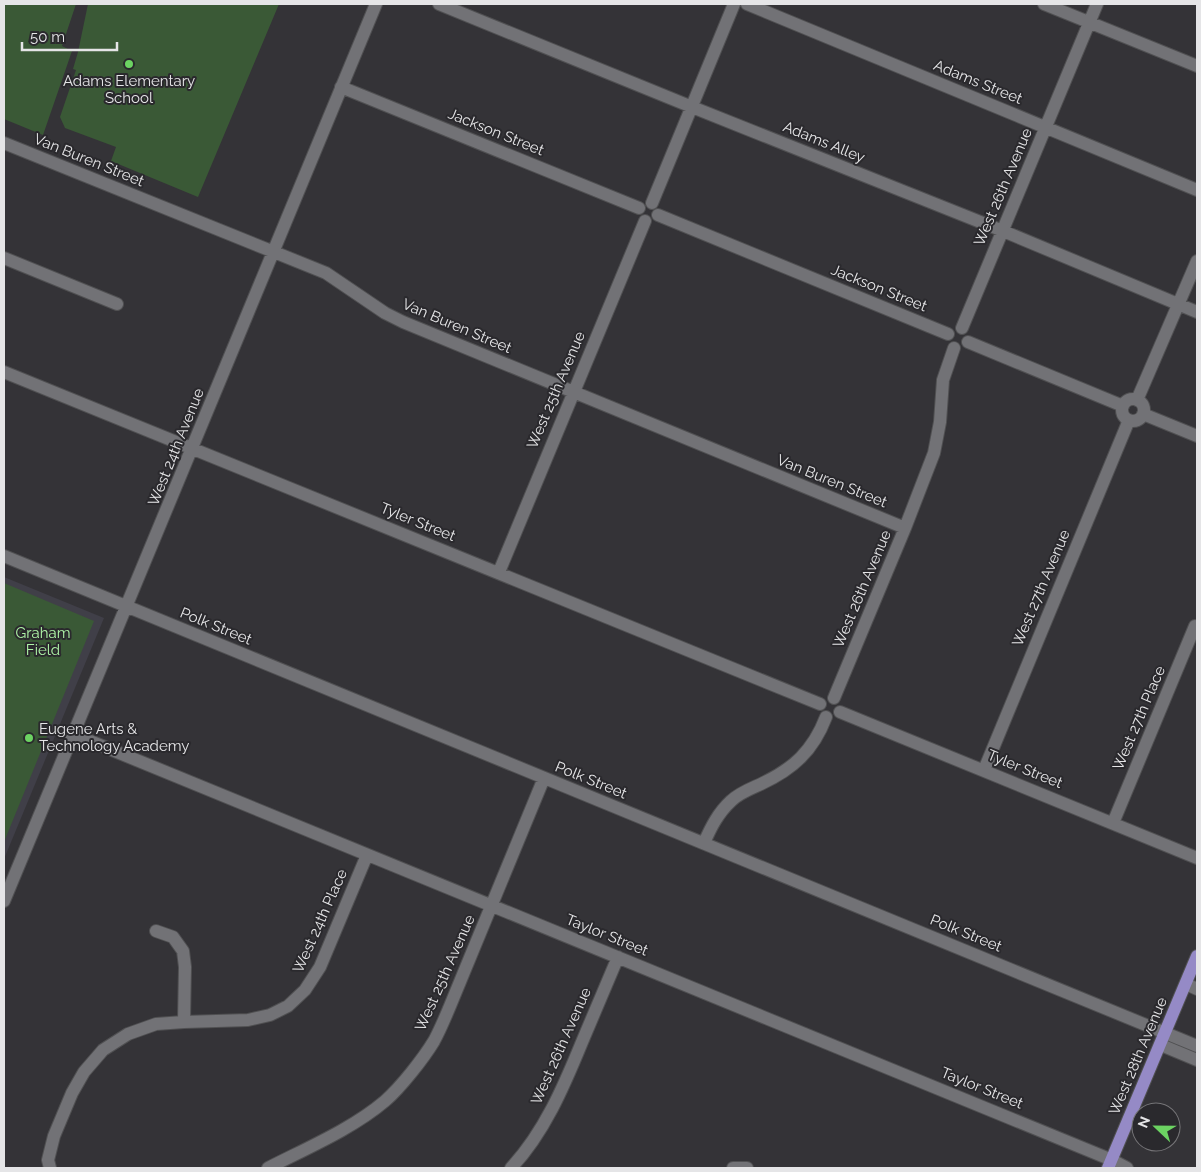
<svg xmlns="http://www.w3.org/2000/svg" width="1201" height="1172" viewBox="0 0 1201 1172" font-family="Raleway,sans-serif">
	<style>
		.built { fill: #403f48 }
		.green { fill: #3a5936 }
		.lines { fill: none; stroke-linecap: round; stroke-linejoin: round }
		.minor-casing { stroke: #505052; stroke-width: 14 }
		.major-casing { stroke: #505052; stroke-width: 14 }
		.minor { stroke: #727276; stroke-width: 12 }
		.major { stroke: #958ac6; stroke-width: 12 }
		.poi-dot { fill: #6cd362; stroke: #2a292d; stroke-width: 2 }
		.labels { text-anchor: middle; stroke-width: 4; stroke-linejoin: round; paint-order: stroke }
		.poi-label { font-size: 15px; fill: #e5e5e7; stroke: #2a292d }
		.street-label { font-size: 15px; fill: #e5e5e7; stroke: #2a292d }
		.park-label { font-size: 15px; fill: #aff5a7; stroke: #2a292d }
	</style>
	<rect width="100%" height="100%" fill="#343337"/>
	<path class="built" d="M4 577 104 618 4 859Z"/>
	<path class="green" d="M4 4H76L62 46 72 51 43 135 4 119Z
		M88 4H279L198 197 111 161 116 147 65 128 60 117 76 70 73 69 78 52Z
		M4 583 94 621 4 842Z"/>
	<g class="lines">
		<g class="minor-casing">
			<path id="minor" d="M439 4 692 107 1003 231 1197 312
				M747 4 1197 190
				M1044 4 1197 66
				M341 87 639 208
				M4 143 326 273 385 313 403 322 905 528
				M652 203 734 4
				M658 215 948 334
				M4 258 117 304
				M962 328 1097 4
				M968 342 1123 406
				M4 372 820 704
				M1122 410a11 11 0 1 1 22 0a11 11 0 1 1-22 0Z
				M1137 400 1197 261
				M1143 414 1197 436
				M4 556 1197 1046
				M499 572 645 221
				M834 698 905 528 934 453 940 422 943 380 954 348
				M840 712 1197 858
				M73 734 1112 1160 1127 1168
				M984 770 1129 420
				M1113 823 1195 626
				M704 843C711 827 718 813 731 801 739 793 750 789 761 784 793 769 813 751 826 717
				M4 901 376 4
				M156 931 173 937 183 951 185 967 184 1022
				M1186 984 1197 989
				M1161 1045 1197 1060
				M50 1168 48 1160 54 1136 72 1093 84 1072 103 1050 128 1034 156 1024 184 1022 248 1020 270 1015 288 1006 305 990 320 967 367 855
				M268 1168C307 1148 352 1129 385 1101 401 1087 423 1059 434 1041 440 1030 445 1018 450 1006L544 778
				M511 1168C544 1133 564 1086 582 1042 594 1014 606 985 618 957
				M733 1168H747"/>
		</g>
		<g class="major-casing">
			<path id="major" d="M1108 1168 1197 956"/>
		</g>
		<use href="#minor" class="minor"/>
		<use href="#major" class="major"/>
	</g>
	<g class="poi-dot">
		<circle cx="129" cy="64" r="5"/>
		<circle cx="29" cy="738" r="5"/>
	</g>
	<g class="labels">
		<g class="poi-label">
			<text x="129" y="86">Adams Elementary<tspan x="129" dy="17">School</tspan></text>
			<text x="39" y="734" text-anchor="start">Eugene Arts &amp;<tspan x="39" dy="17">Technology Academy</tspan></text>
		</g>
		<g class="street-label">
			<text transform="translate(978 82) rotate(22)" y="5">Adams Street</text>
			<text transform="translate(496 132) rotate(22)" y="5">Jackson Street</text>
			<text transform="translate(824 142) rotate(22)" y="5">Adams Alley</text>
			<text transform="translate(89 160) rotate(22)" y="5">Van Buren Street</text>
			<text transform="translate(1003 187) rotate(-67)" y="5">West 26th Avenue</text>
			<text transform="translate(879 288) rotate(22)" y="5">Jackson Street</text>
			<text transform="translate(457 326) rotate(23)" y="5">Van Buren Street</text>
			<text transform="translate(556 390) rotate(-67)" y="5">West 25th Avenue</text>
			<text transform="translate(176 447) rotate(-68)" y="5">West 24th Avenue</text>
			<text transform="translate(832 481) rotate(22)" y="5">Van Buren Street</text>
			<text transform="translate(418 522) rotate(22)" y="5">Tyler Street</text>
			<text transform="translate(1041 588) rotate(-67)" y="5">West 27th Avenue</text>
			<text transform="translate(862 589) rotate(-67)" y="5">West 26th Avenue</text>
			<text transform="translate(216 626) rotate(22)" y="5">Polk Street</text>
			<text transform="translate(1139 718) rotate(-67)" y="5">West 27th Place</text>
			<text transform="translate(1025 769) rotate(22)" y="5">Tyler Street</text>
			<text transform="translate(591 780) rotate(22)" y="5">Polk Street</text>
			<text transform="translate(320 921) rotate(-66)" y="5">West 24th Place</text>
			<text transform="translate(966 933) rotate(22)" y="5">Polk Street</text>
			<text transform="translate(607 935) rotate(22)" y="5">Taylor Street</text>
			<text transform="translate(445 973) rotate(-66)" y="5">West 25th Avenue</text>
			<text transform="translate(561 1046) rotate(-66)" y="5">West 26th Avenue</text>
			<text transform="translate(1138 1056) rotate(-67)" y="5">West 28th Avenue</text>
			<text transform="translate(982 1088) rotate(22)" y="5">Taylor Street</text>
		</g>
		<g class="park-label">
			<text x="43" y="638">Graham<tspan x="43" dy="17">Field</tspan></text>
		</g>
	</g>
	<rect width="1201" height="1172" fill="none" stroke="#e5e5e7" stroke-width="10"/>
	<g transform="translate(1156 1127) rotate(292)"><circle r="24" fill="#2a292d" stroke="#757477"/>
	<path d="M0-4L9 19L0 12L-9 19Z" fill="#6cd362"/>
	<text y="-8" font-size="14" font-weight="bold" text-anchor="middle" fill="#e5e5e7">N</text>
	</g>
	<path d="M22 42v8h95v-8" fill="none" stroke="#e5e5e7" stroke-width="2.5"/>
	<text x="30" y="42" font-size="15" fill="#e5e5e7" stroke="#2a292d" stroke-width="4" paint-order="stroke">50 m</text>
</svg>
